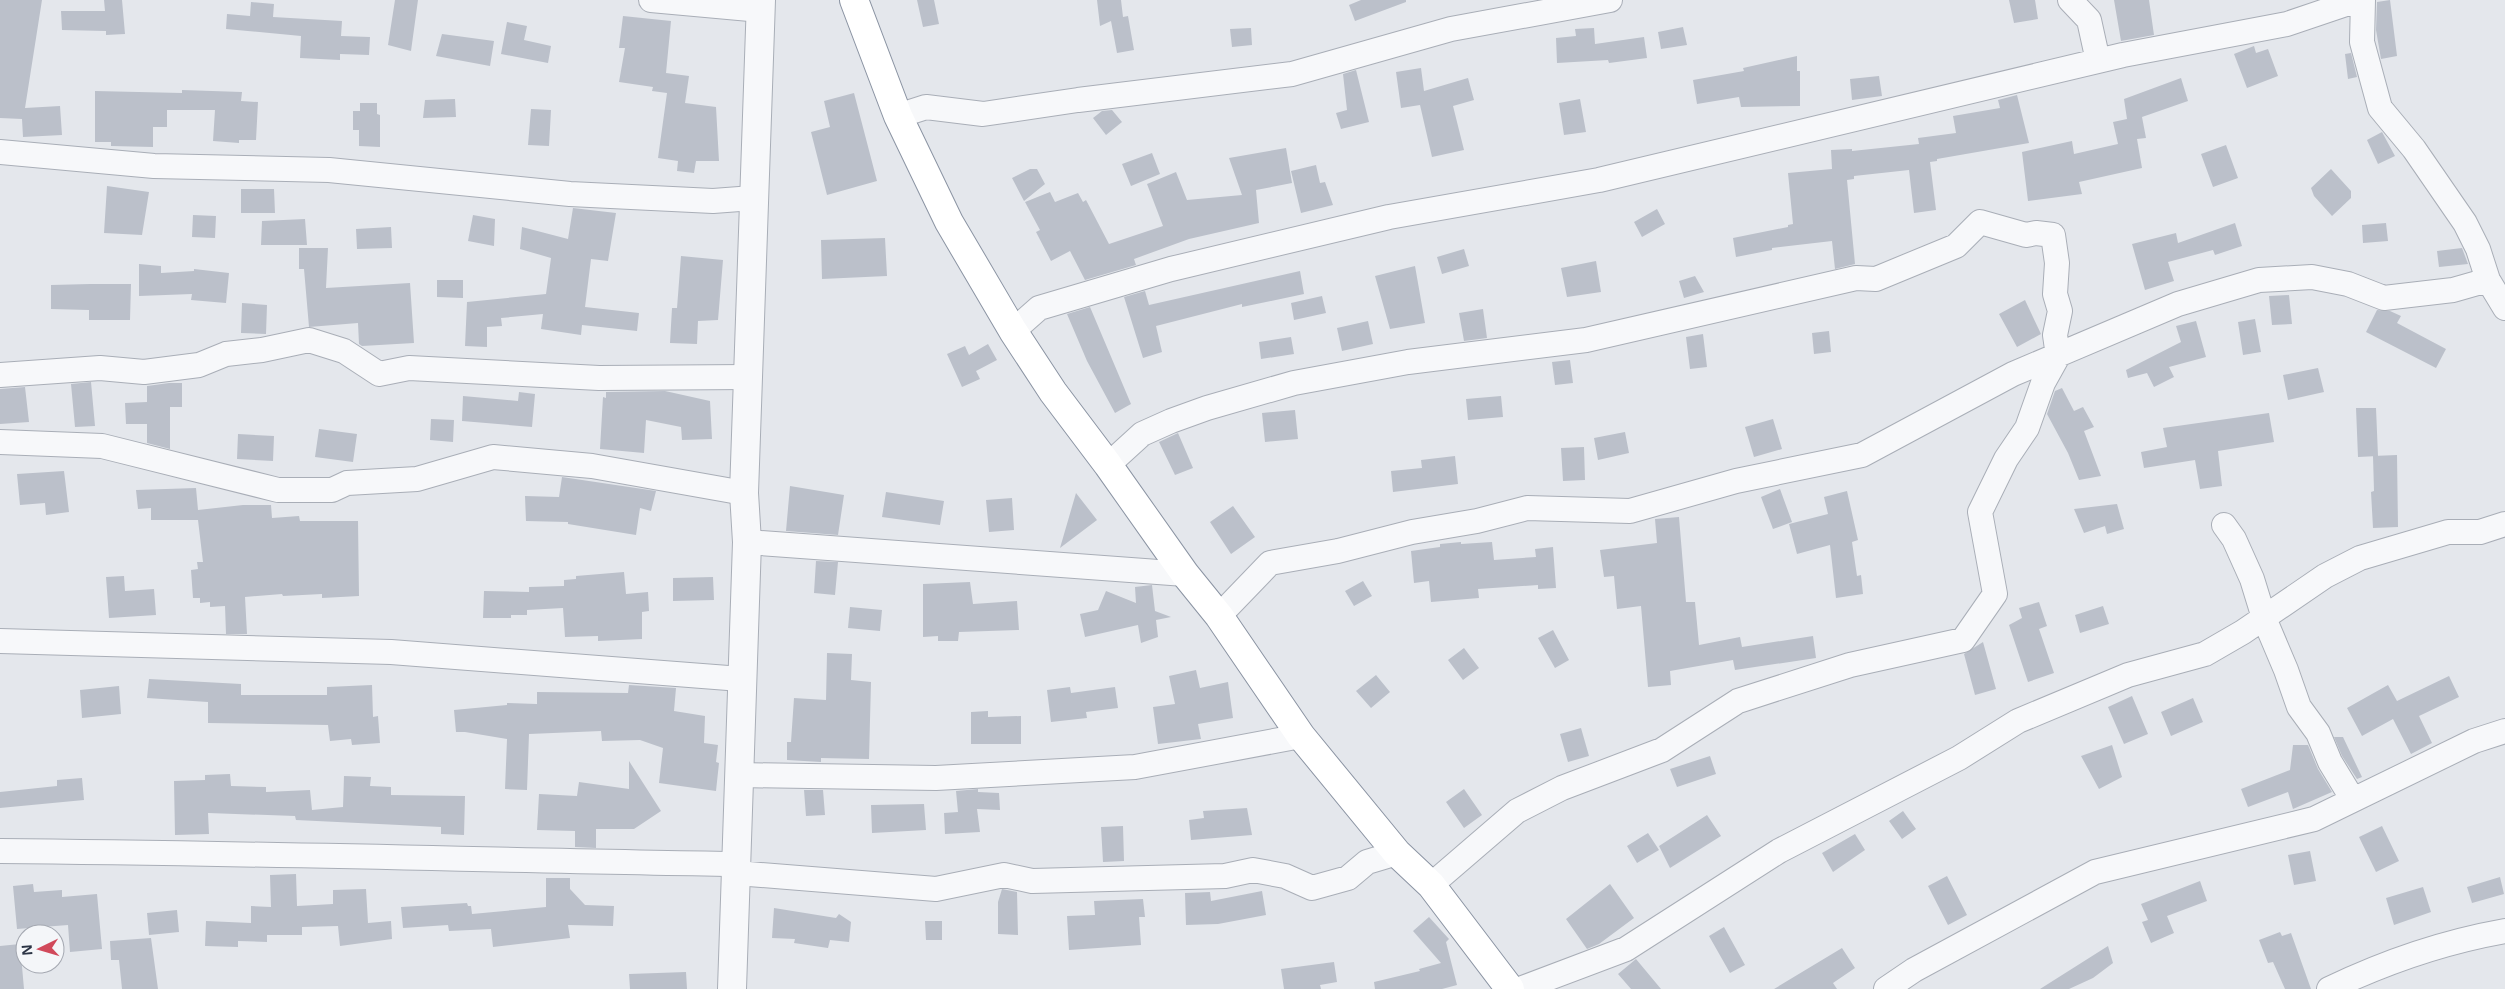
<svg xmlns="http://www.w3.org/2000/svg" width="2505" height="989" viewBox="0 0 2505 989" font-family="'Open Sans',sans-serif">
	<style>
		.building { fill: #bbc0ca }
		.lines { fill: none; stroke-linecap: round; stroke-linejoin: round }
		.minor-casing { stroke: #a9aeb7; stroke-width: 26 }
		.tertiary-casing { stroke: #a9aeb7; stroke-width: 30 }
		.trunk-casing { stroke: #8b94a3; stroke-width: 30 }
		.minor { stroke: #f7f8fa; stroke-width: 24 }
		.tertiary { stroke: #f7f8fa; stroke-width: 28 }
		.trunk { stroke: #fff; stroke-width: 28 }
	</style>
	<rect width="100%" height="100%" fill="#e4e7ec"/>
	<path class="building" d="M0 0H42L25 108 60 106 62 135 23 137 22 119 0 118Z
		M104 0H122L125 34 106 35V31L62 30 61 11H105Z
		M395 0H418L411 51 388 45Z
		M917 0H934L939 24 923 27Z
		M1097 0H1121L1123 17 1128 16 1134 50 1117 53 1111 21 1100 26Z
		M1361 0H1406V2L1355 21 1349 5Z
		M2009 0H2035L2038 19 2014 23Z
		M2114 0H2149L2154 35 2121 41Z
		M2390 0 2397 56 2381 59 2376 30 2377 2Z
		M251 2 274 4 273 17 342 21 341 36 370 37 369 55 340 54V60L300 58 301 36 226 29 227 14 250 16Z
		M623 16 671 21 666 73 689 76 685 103 716 107 719 161H696L694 173 677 171 678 161 658 158 667 93 652 91 653 87 619 82 625 48H619Z
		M507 22 527 26 524 40 551 46 548 63 501 54Z
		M1683 27 1687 45 1661 49 1658 32Z
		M1251 28 1252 45 1232 47 1230 29Z
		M1594 28 1595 44 1644 37 1647 58 1609 63 1608 60 1557 63 1556 38 1576 36 1575 29Z
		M442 34 494 41 490 66 436 56Z
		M2254 46 2256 53 2268 49 2278 76 2247 88 2234 54Z
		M2351 53 2357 77 2348 79 2345 54Z
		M1797 56V71H1800V106L1741 107 1739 97 1697 104 1693 80 1744 71 1743 68Z
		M1421 68 1424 91 1468 78 1474 100 1453 106 1464 150 1432 157 1420 105 1401 108 1396 72Z
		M1356 70 1369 122 1341 129 1336 113 1347 110 1343 74Z
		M1879 76 1882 96 1852 100 1850 79Z
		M2181 78 2188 101 2142 117 2146 138 2137 139 2142 168 2079 182 2082 194 2028 201 2022 152 2072 141 2074 154 2118 144 2113 122 2127 119 2124 99Z
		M182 90 242 92 241 101 258 102 256 140H239V143L213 141 215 110H167V127H153V147L111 146V142H95V91L182 93Z
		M854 93 877 181 827 195 811 132 830 127 824 101Z
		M2017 95 2029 143 1937 159V161L1930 162 1936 210 1914 213 1909 170 1854 176V179L1847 180 1855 264 1835 269 1832 241 1772 248V250L1736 257 1733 238 1788 227V225L1793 224 1788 173 1832 169 1831 150 1852 149V151L1919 144 1918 138 1956 133 1953 116 2000 108 1998 100Z
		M455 99 456 117 423 118 425 100Z
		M1580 99 1586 132 1564 135 1559 103Z
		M360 103H377V114L380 115V147L359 146V130H353V111H360Z
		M531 109 551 110 549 146 528 145Z
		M1112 110 1122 122 1106 135 1093 118 1102 111Z
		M2382 132 2395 156 2378 164 2367 140Z
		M2226 145 2238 178 2213 187 2201 154Z
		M1286 148 1292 183 1256 190 1259 223 1189 239 1134 259 1136 265 1085 280 1070 251 1051 261 1036 232 1040 230 1025 202 1050 192 1055 202 1078 193 1083 202 1086 200 1109 244 1163 226 1147 184 1176 172 1187 200 1242 195 1229 158Z
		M1152 153 1160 174 1131 186 1122 164Z
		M1316 165 1320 183 1325 182 1333 205 1301 213 1291 171Z
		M1030 169H1037L1045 184 1024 201 1012 178Z
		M2331 169 2351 191V198L2332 216 2314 196 2311 188Z
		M107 186 149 192 142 235 104 233Z
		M241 189H274L275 213H241Z
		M573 208 616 213 608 261 591 259 585 307 639 313 637 331 582 325 581 335 541 329 543 314 501 318 502 326 487 327V347L465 346 467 302 546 294 551 258 520 249 522 227 568 239Z
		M1657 209 1665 224 1642 237 1634 222Z
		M193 215 216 216 215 238 192 237Z
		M473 215 495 219 494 246 468 241Z
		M305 219 307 245H261L262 221Z
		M2235 223 2242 246 2215 255 2213 250 2168 262 2174 281 2145 290 2132 244 2176 233 2178 243Z
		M2386 223 2388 241 2363 243 2362 225Z
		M391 227 392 248 357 249 356 229Z
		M885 238 887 276 822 279 821 240Z
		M299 248H328L326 288 410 283 414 343 362 346 359 344 358 323 309 327 304 269H299Z
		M2462 248 2468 264 2439 267 2437 251Z
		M1464 249 1469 266 1442 274 1437 257Z
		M681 256 723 260 718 320 698 321 697 344 670 343 672 308H677Z
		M1596 261 1601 292 1567 297 1561 268Z
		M139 264 161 266V273L194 271V269L229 273 226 303 191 300 192 294 139 296Z
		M1415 266 1425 323 1390 329 1375 276Z
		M1300 271 1304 294 1242 307V304L1156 326 1162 352 1143 358 1124 297 1145 291 1149 305Z
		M1695 276 1704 292 1684 298 1679 281Z
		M437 280H463V298L437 297Z
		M90 284H131L130 320H89V310L51 309V285Z
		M2289 295 2292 324 2272 325 2269 296Z
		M1322 296 1326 313 1294 320 1291 303Z
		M2025 300 2041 334 2017 347 1999 314Z
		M242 303 267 305 266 334 241 333Z
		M1090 307 1131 404 1115 413 1087 361 1067 314Z
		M1483 309 1487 338 1464 341 1459 313Z
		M2377 310 2390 311 2401 316 2397 323 2446 349 2436 368 2366 332Z
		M2255 319 2261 352 2243 355 2238 322Z
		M1368 321 1373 344 1342 351 1337 328Z
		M2196 321 2206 357 2169 367 2174 377 2154 387 2147 373 2128 378 2126 370 2181 342 2176 326Z
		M1829 331 1831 352 1814 354 1812 333Z
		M1703 334 1707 367 1690 369 1686 337Z
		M1291 337 1294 354 1261 359 1259 342Z
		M988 344 997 360 976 371 980 379 962 387 947 354 965 346 969 355Z
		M1570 360 1573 383 1555 385 1552 362Z
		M2318 368 2324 392 2288 400 2283 375Z
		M91 382 95 426 75 427 71 384Z
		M169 383H182V407H170V449L147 443V424H126L125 403 147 402V386Z
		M25 387 29 422 0 424V389Z
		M2062 388 2074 411 2083 407 2094 427 2084 431 2101 476 2079 480 2068 453 2047 414 2055 391Z
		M665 391 710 401 712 439 682 440 681 427 646 420 644 453 600 449 603 397 606 398V392Z
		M519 392 535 394 532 427 462 421 463 396 518 401Z
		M1501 396 1503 417 1468 420 1466 399Z
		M2356 408H2376L2378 456 2358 457Z
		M1295 410 1298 439 1265 442 1262 413Z
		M2269 413 2274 442 2218 451 2222 486 2200 489 2195 460 2144 468 2141 452 2167 447 2163 428Z
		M431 419 454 420 453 442 430 440Z
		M1773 419 1782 449 1754 457 1745 427Z
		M319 429 357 434 353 462 315 457Z
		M1625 432 1629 453 1598 460 1594 438Z
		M1178 433 1193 468 1175 475 1159 442Z
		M238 434 274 436 273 461 237 459Z
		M1584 447 1585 480 1563 481 1561 448Z
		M2397 455 2398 527 2373 528 2371 492 2374 491 2373 456Z
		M1455 456 1458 484 1393 492 1391 471 1422 468 1421 460Z
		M64 471 69 512 46 515 45 503 20 505 17 474Z
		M562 477 656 491 651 511 640 508 636 535 568 524V522L526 521 525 496 559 497Z
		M790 486 844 495 838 535 786 531Z
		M196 488 198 510 243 505H271L272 518 299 516 300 521H358L359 596 322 598V594L283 596 282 594 245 597 247 634H226L225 606 210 607V602L200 603V598H193L191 570 198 569 197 562H203L198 520H151V508L138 509 136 490Z
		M1780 489 1792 522 1773 529 1761 497Z
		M1847 491 1858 540 1852 542 1857 576 1861 575 1863 594 1836 598 1830 545 1797 554 1789 524 1828 514 1824 497Z
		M886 492 944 501 940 525 882 517Z
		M1076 493 1097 520 1060 548Z
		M1012 498 1014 530 989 532 986 500Z
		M2117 504 2124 529 2107 534 2105 526 2084 533 2074 509Z
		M1233 506 1255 537 1231 554 1210 522Z
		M1679 517 1686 602H1695L1699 645 1740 637 1742 647 1813 636 1816 658 1735 670 1733 660 1670 671 1671 685 1648 687 1641 606 1617 609 1614 576 1604 577 1600 550 1657 543 1655 519Z
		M1461 542V544L1492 542 1494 560 1536 557 1535 549 1553 547 1556 588 1538 589V585L1478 589 1479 598 1431 602 1429 581 1414 583 1411 551 1440 547V544Z
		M816 561 838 562 835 595 814 593Z
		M624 572 626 594 648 592 649 611 642 612V639L598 641V636L565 637 563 608 527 610V615H511V618H483L484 591 529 592V587L564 586V580L576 579V576Z
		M124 576 125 591 154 589 156 615 109 618 106 577Z
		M713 577 714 600 673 601V578Z
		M1363 581 1372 596 1354 606 1345 591Z
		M970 582 973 604 1017 601 1019 630 959 632 958 641H938V636L923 637V584Z
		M1152 585 1155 611 1171 617 1156 620 1158 637 1141 643 1138 625 1085 637 1080 614 1098 610 1106 591 1136 603 1135 587Z
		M2039 602 2047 626 2039 629 2054 673 2028 682 2009 625 2022 618 2019 608Z
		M2103 606 2109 624 2080 633 2075 615Z
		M850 607 882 610 880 631 848 628Z
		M1553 630 1569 660 1555 668 1538 638Z
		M1983 642 1996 689 1975 695 1964 654Z
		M1464 648 1479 668 1463 680 1448 660Z
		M827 653 852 654 851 680 871 682 869 759 821 758V762L787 760V742H791L794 698 826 700Z
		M1196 670 1200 688 1228 682 1233 718 1198 724 1201 739 1158 744 1153 707 1175 704 1169 676Z
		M1376 675 1390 692 1371 708 1356 691Z
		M2449 676 2459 697 2419 716 2432 743 2411 754 2393 719 2362 736 2347 708 2388 685 2397 701Z
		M149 679 241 684V695H327V687L372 685 373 717 378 716 380 743 352 745 351 739 330 741 328 725 208 723V702L147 698Z
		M629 685 676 688 674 711 705 716 704 743 718 745 716 762 719 763 716 791 659 783 663 748 640 740 602 741 601 731 529 734 527 790 505 789 507 739 465 732H456L454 710 507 705V703L537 704V692L628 693Z
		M119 686 121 714 82 718 80 690Z
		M1070 687 1071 693 1115 687 1118 708 1086 712 1087 718 1051 722 1047 690Z
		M2132 696 2148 734 2124 744 2108 707Z
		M2193 698 2203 722 2171 736 2161 712Z
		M988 711V717L1021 716V744H971V712Z
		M1581 728 1589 756 1568 762 1560 734Z
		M2334 737H2343L2362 777 2357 779 2342 756Z
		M2112 745 2122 777 2099 789 2081 756Z
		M2293 745H2308L2318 769 2332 792 2293 809 2288 792 2248 807 2241 789 2290 770Z
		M1710 756 1716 774 1677 787 1670 769Z
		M629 761 661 811 634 829H596V848L575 847V831L537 830 539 794 577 796 579 782 629 789Z
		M230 774 231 786 266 787V792L310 790 312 810 343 807 344 776 371 777 370 786 391 787V795L465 796 464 835 441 834V827L296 820 295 816 208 813 209 834 175 835 174 781 205 780V775Z
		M82 778 84 800 0 808V792L57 786V780Z
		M978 789V792L999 793 1000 810 977 809 980 832 945 834 944 813 958 812 956 791Z
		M1464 789 1482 815 1464 828 1446 802Z
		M804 790H823L825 815 806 816Z
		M924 804 926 830 872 833 871 805Z
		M1247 808 1252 835 1191 840 1189 820 1204 818 1203 811Z
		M1903 811 1916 829 1902 839 1889 821Z
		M1707 815 1721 836 1670 868 1659 846Z
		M1123 826 1124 861 1103 862 1101 827Z
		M2382 826 2399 861 2376 872 2359 837Z
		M1648 833 1659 850 1637 863 1627 846Z
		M1855 834 1865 850 1833 872 1822 853Z
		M2310 851 2316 881 2294 885 2288 855Z
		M296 874 297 906 333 904V890L366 889 368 923 391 921 392 939 340 946 338 926 302 927V935H267V942L238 941V947L205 946 206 921 251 923V906L271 907 270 875Z
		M1947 876 1967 915 1948 925 1928 886Z
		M2500 877 2504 894 2472 903 2467 887Z
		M546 878H570V889L585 905 614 906 613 926 568 925 570 938 493 947 491 929 449 931 448 925 403 928 401 907 467 903 468 906H471L472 914 546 907Z
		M2200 881 2207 901 2167 916 2174 933 2151 943 2142 922 2148 920 2141 904Z
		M33 884 34 892 62 890V897L97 894 102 949 70 952 68 925 17 929 13 886Z
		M1610 884 1634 918 1599 944 1587 949 1566 919Z
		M2423 887 2431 912 2394 925 2386 898Z
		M1002 889 1017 892 1018 935 998 934V902Z
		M1262 891 1266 915 1218 924 1186 925 1185 893 1210 892 1211 901Z
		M1143 899 1145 917H1139L1141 945 1069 950 1067 916 1095 915 1094 901Z
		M774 908 836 918 839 914 851 922 849 942 830 940 828 948 794 943 795 939 772 938Z
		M177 910 179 932 149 935 147 913Z
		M1429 917 1449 939 1446 942 1457 985 1442 989H1375L1374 982 1420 971 1419 969 1441 963 1413 931Z
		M925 921H942V940H926Z
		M1724 927 1745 965 1730 973 1709 936Z
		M2280 932 2282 936 2291 933 2311 989H2285L2273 962 2268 963 2259 940Z
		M151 938 158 989H122L119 960H111L110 941Z
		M20 944 24 989H0V946Z
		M2108 946 2113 963 2093 978 2069 989H2040Z
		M1842 948 1855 968 1833 983 1837 989H1774Z
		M1636 959 1661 989H1631L1618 974Z
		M1334 962 1337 982 1320 985 1321 989H1284L1281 969Z
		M686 972 687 989H630L629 974Z"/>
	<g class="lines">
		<g class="minor-casing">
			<path id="minor" d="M651 0 761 10
				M2070 0 2089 20 2098 61
				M2363 0 2362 42 2380 108 2414 149 2465 223 2478 249 2488 280 2505 308
				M898 116 926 107 983 114 1078 100 1292 74 1451 29 1610 0
				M0 152 154 166 329 170 570 194 713 201 753 198
				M1013 331 1039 308 1171 269 1389 217 1599 180 2123 55 2287 24 2358 0
				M0 375 100 368 144 372 199 365 226 354 262 350 309 340 344 351 379 374 409 368 599 378 749 377
				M0 442 102 446 278 490H332L347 483 417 479 493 457 592 466 744 493
				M1108 465 1142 434 1171 421 1207 408 1294 383 1408 362 1586 340 1856 278 1876 279 1956 246 1980 222 2026 235 2036 233 2053 235 2057 263 2055 294 2060 311 2055 335 2058 356 2043 383 2027 428 2006 459 1980 512 1995 594 1963 640 1850 665 1738 701 1662 750 1562 788 1517 811 1431 885
				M2224 525 2234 539 2252 579 2264 618 2286 670 2299 707 2318 733 2330 762 2353 800
				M747 542 1185 574
				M1219 616 1270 563 1338 551 1412 532 1477 521 1527 508 1630 511 1736 481 1862 455 2013 374 2178 304 2259 280 2312 277 2348 284 2384 298 2453 290 2488 280
				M0 641 391 652 741 679
				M739 775 936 778 1135 767 1301 736
				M0 851C246 853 491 860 737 864
				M736 873 936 889 1004 875 1032 881 1225 876 1253 870 1285 876 1312 888 1348 878 1367 862 1397 853
				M1520 989 1626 949 1779 851 1959 758 2018 721 2128 675 2205 654 2243 632 2325 576 2360 558 2448 532H2480L2505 524
				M1886 989 1914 970 2095 872 2314 819 2474 741 2505 731
				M2329 989C2385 962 2443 942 2505 931"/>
		</g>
		<g class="tertiary-casing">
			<path id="tertiary" d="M732 989 747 542 744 493 761 0"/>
		</g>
		<g class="trunk-casing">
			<path id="trunk" d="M854 0 898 116 949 222 1013 331 1053 392 1108 465 1185 574 1219 616 1301 736 1397 853 1431 885 1510 989"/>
		</g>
		<use href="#minor" class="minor"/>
		<use href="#tertiary" class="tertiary"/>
		<use href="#trunk" class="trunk"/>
	</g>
	<g transform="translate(40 949) rotate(265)"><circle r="24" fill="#f4f6f9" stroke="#a4a8b1"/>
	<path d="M0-4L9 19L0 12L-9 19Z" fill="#d1495b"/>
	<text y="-8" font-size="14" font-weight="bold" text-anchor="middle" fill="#2b3445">N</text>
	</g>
</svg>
